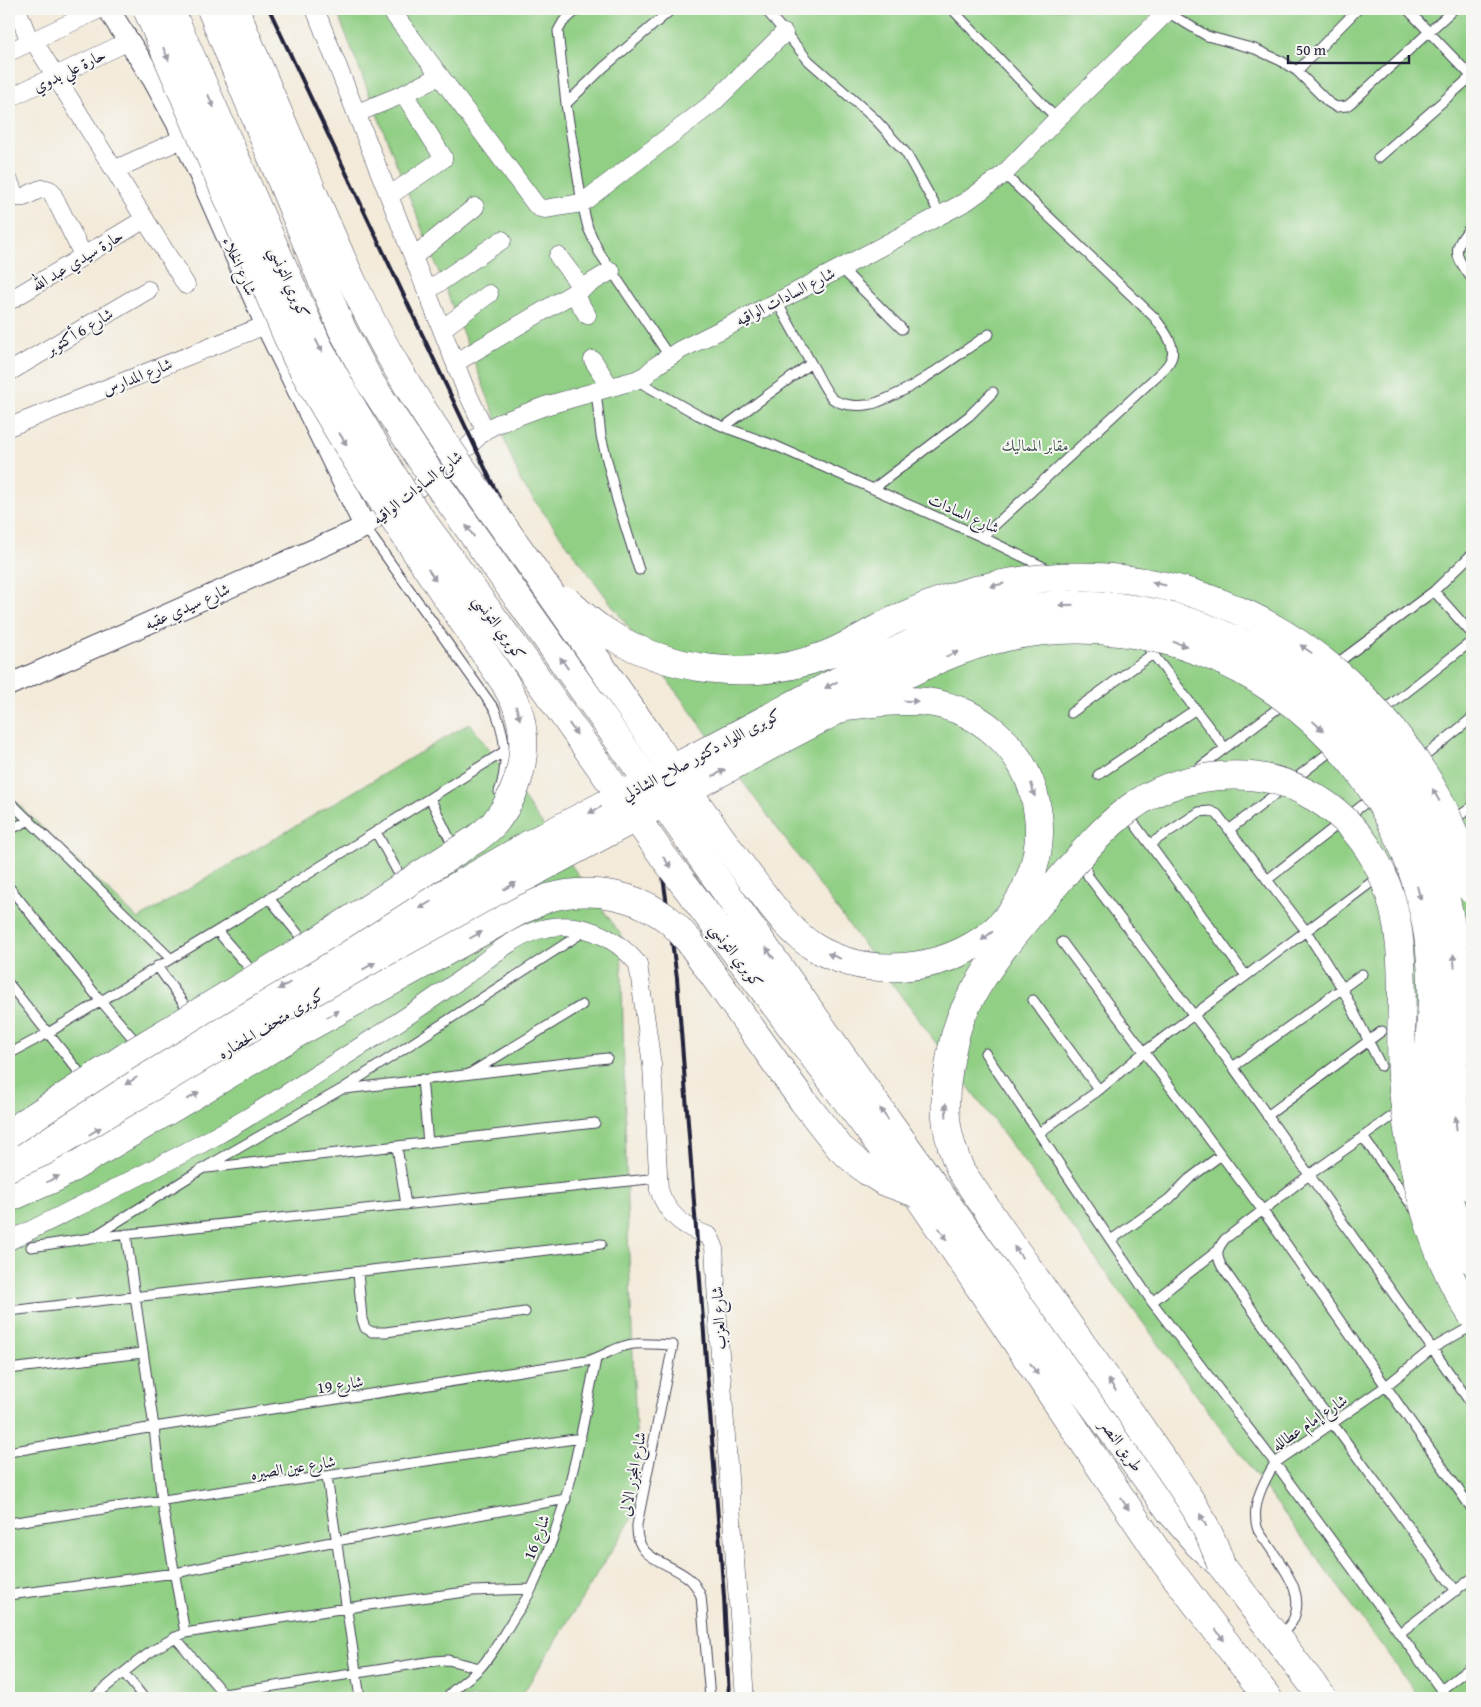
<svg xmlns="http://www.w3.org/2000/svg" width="1481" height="1707" viewBox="0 0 1481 1707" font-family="'Gentium Book Plus',Amiri,serif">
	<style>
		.green { fill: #91cf85; stroke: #5a7860 }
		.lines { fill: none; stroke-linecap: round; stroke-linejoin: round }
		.service-casing { stroke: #414053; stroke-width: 11 }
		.minor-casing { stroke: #414053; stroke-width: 19 }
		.tertiary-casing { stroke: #414053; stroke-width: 23 }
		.trunk-casing { stroke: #414053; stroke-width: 29 }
		.motorway-casing { stroke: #414053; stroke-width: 29 }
		.service { stroke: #fff; stroke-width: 9 }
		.minor { stroke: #fff; stroke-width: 18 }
		.tertiary { stroke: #fff; stroke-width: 21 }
		.trunk { stroke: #fff; stroke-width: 28 }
		.motorway { stroke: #fff; stroke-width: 28 }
		.rail { stroke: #22223b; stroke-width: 4 }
		.trunk-bridge-casing { stroke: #414053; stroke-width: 29; stroke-linecap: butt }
		.motorway-bridge-casing { stroke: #414053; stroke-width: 29; stroke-linecap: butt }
		.trunk-bridge { stroke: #fff; stroke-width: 28 }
		.motorway-bridge { stroke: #fff; stroke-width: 28 }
		.oneway { fill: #9c9ca7 }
		.labels { text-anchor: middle; stroke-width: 4; stroke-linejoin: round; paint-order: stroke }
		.street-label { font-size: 16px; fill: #22223b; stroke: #f6f6f2 }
		.park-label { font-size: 16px; fill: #435651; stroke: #f6f6f2 }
	</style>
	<rect width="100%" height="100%" fill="#f6f6f2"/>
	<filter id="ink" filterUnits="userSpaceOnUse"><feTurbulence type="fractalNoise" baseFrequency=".02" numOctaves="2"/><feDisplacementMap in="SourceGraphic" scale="10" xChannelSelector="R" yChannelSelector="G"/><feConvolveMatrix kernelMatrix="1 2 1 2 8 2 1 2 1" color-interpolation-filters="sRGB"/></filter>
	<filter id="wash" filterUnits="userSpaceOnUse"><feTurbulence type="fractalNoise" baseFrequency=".0096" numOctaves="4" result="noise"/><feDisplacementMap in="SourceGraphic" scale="20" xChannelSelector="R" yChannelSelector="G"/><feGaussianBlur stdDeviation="1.12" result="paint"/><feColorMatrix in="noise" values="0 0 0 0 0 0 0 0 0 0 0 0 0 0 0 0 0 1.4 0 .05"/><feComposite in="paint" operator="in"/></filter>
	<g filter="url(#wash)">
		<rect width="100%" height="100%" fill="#f3ead9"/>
		<path class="green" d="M336 9H1472V1698H1420L1386 1651 521 482Z
			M470 723 621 935 627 1206 639 1507 520 1698H9V796L138 919Z"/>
	</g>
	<g filter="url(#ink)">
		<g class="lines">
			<g class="service-casing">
				<path id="service" d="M765 9 809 61 875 119 906 153 941 216
					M952 9 1057 119
					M1407 9 1472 77
					M1167 12 1207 36 1255 49 1281 61 1297 71 1328 102 1336 107 1347 106 1352 102 1454 9
					M1297 71 1358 9
					M566 104 558 31 563 22 578 9
					M1378 158 1472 76
					M1472 225C1452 250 1453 253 1472 279
					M841 268 902 329
					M669 356 599 252 588 228 582 203 566 104 604 67 672 9
					M811 363C817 372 825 392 833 399 844 407 866 407 878 402 917 388 954 357 989 334
					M636 380 698 415 724 427 776 446 982 537 1052 571
					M596 391 601 436 617 500 639 570
					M724 427 811 363 777 302
					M873 489 969 416 993 392
					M365 527 495 710C506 737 509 764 499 792
					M982 537 1159 374C1163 370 1168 366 1170 361 1179 347 1162 328 1154 317L1004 174
					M1434 591 1472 554
					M1146 645 1225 748
					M1332 667 1434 591 1472 634
					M1071 713 1154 653
					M1380 713 1472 641
					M1419 761 1472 718
					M1195 771 1286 702
					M1098 775 1196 709
					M430 798 453 846
					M9 801 170 958
					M1131 819 1246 976
					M1452 821 1472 807
					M9 830 30 820
					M1229 830 1336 747
					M376 832 401 878
					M1150 844 1199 812 1210 811 1217 814 1306 931 1342 988 1381 1066
					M1087 860 1086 870 1088 876 1233 1067 1472 1405
					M1267 880 1373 797
					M9 887 100 1000 137 1043
					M269 898 303 940
					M217 931 253 972
					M1062 942 1263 1211 1472 1509
					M157 966 189 1011
					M9 984 83 1077
					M1033 1000 1099 1090
					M985 1053 1152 1302 1275 1463 1447 1698
					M9 1054 48 1033 217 931 505 751
					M1233 1067 1362 974
					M469 1074 582 1005
					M1457 1076 1472 1067
					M422 1079 428 1143
					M345 1089 607 1058
					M1401 1110 1309 1175 1225 1239C1216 1250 1216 1255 1222 1267L1333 1424 1456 1591
					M1267 1116 1382 1031
					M1039 1133 1099 1090 1144 1052 1404 858
					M1363 1137 1415 1210
					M397 1147 406 1205
					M207 1168 595 1123
					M126 1234 154 1427 162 1502 185 1633
					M93 1237 202 1169 342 1089 585 931
					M1111 1240 1169 1199 1189 1179 1221 1155
					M31 1247 91 1238 658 1178
					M358 1272 362 1319 365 1328 372 1332H386L525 1312
					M1152 1302 1217 1251
					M9 1311 601 1244
					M9 1369 142 1353
					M9 1452 154 1427 587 1361C599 1358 609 1351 621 1347 636 1341 656 1345 673 1345L637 1525C635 1560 665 1560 687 1577 694 1582 697 1588 701 1596L710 1698
					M327 1477 360 1698
					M9 1523 581 1438
					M9 1595 175 1573 336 1541 566 1499
					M1400 1633 1472 1578
					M175 1637 227 1698
					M1280 1637C1284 1632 1288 1627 1292 1622 1307 1595 1284 1569 1269 1546 1266 1541 1259 1534 1257 1527 1251 1505 1264 1481 1275 1463L1386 1386 1433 1348 1472 1326
					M124 1673 144 1698
					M1441 1690 1472 1666
					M224 1694 434 1661 448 1660 480 1668
					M93 1698C121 1675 151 1647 185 1633L346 1608 473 1591 531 1589
					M446 1698C456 1686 469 1679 480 1668 492 1655 501 1638 510 1624 517 1612 526 1601 532 1588 567 1516 581 1437 596 1359"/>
			</g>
			<g class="minor-casing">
				<path id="minor" d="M17 9 30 42
					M315 9 465 388 485 430
					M390 9 536 205 540 208 545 209 582 203 713 103 784 33
					M33 40 186 285
					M9 52 100 9
					M9 98 129 41
					M357 113 404 94 439 76
					M114 170 184 138
					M9 181C11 185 13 193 17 196 25 203 38 182 51 191L83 255
					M389 196 443 159V157L404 94
					M558 256 582 288
					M413 257 475 207
					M427 291 502 240
					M573 293 587 315
					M9 301 145 219
					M442 329 489 294
					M593 360 610 387
					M455 363 611 271
					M9 372 148 290
					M9 427 266 325
					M365 527 447 467 485 430 497 424 545 406 636 380 646 375 657 365 680 350 777 302 967 201 1004 174 1057 119 1170 9
					M9 1241C77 1207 146 1174 214 1137 263 1110 311 1078 358 1048 394 1025 430 1001 465 976 487 960 511 938 538 930 577 919 613 934 638 964L652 1065 659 1190C668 1216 684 1227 709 1236L714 1246 719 1341 745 1698"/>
			</g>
			<g class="tertiary-casing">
				<path id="tertiary" d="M9 685 365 527 266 325 177 123 153 79 108 9"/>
			</g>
			<g class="trunk-casing">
				<path id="trunk" d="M932 1183 1170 1511 1199 1545 1221 1565 1323 1698
					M916 1193 1165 1563 1268 1698"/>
			</g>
			<g class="motorway-casing">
				<path id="motorway" d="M9 1158 269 995 528 845
					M9 1185 280 1016 538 870"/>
			</g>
			<use href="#service" class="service"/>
			<use href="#minor" class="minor"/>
			<use href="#tertiary" class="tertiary"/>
			<use href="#trunk" class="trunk"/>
			<use href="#motorway" class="motorway"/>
			<path class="rail" d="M269 9 501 502 640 710 677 978 724 1597 729 1698"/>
			<g class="trunk-bridge-casing">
				<path id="trunk-bridge" d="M170 9 317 344 346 397 412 507 528 665 663 856 916 1193
					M211 9 342 329 370 382 435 481 932 1183"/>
			</g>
			<g class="motorway-bridge-casing">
				<path id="motorway-bridge" d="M235 9C259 69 285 129 311 188 338 251 364 312 399 371 438 437 483 498 527 560 571 622 614 685 658 748 690 794 722 841 756 885 773 907 790 932 814 947 867 979 941 972 989 935 1024 907 1044 859 1038 815 1031 750 977 702 912 701 890 700 867 704 845 706
					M567 601C578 611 589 621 601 629 665 672 754 683 826 655 851 645 875 629 899 618 929 604 960 593 992 586 1175 546 1349 635 1438 798 1453 826 1463 859 1472 890
					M528 845C611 801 694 757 778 713 815 693 852 673 890 654 909 645 928 634 948 627 1060 588 1179 600 1279 664 1348 708 1405 775 1432 853 1445 888 1453 926 1455 963 1460 1035 1440 1120 1472 1187
					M538 870C618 827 699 784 779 741 815 722 851 703 887 684 911 672 934 660 959 651 1064 612 1183 627 1275 691 1340 736 1391 803 1415 879 1427 918 1433 958 1432 999 1431 1026 1428 1052 1428 1079 1430 1141 1448 1203 1472 1260
					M9 1133 127 1056 319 940 476 839C483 833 491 828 496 821 522 788 531 744 516 704 513 697 508 690 505 683 432 576 358 470 296 357L147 9
					M9 1198 57 1177 294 1035 523 909C532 906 540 901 548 898 590 886 636 894 670 921 677 927 683 935 689 941L803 1101 840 1148 867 1171 883 1181 916 1193
					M1221 1565C1205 1513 1171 1473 1141 1428 1082 1342 1019 1258 961 1171 946 1138 942 1109 948 1073 951 1053 954 1034 962 1015 983 968 1019 928 1052 889 1076 861 1099 831 1130 808 1177 773 1253 764 1305 792 1366 823 1394 881 1400 947 1405 994 1398 1042 1403 1090 1411 1168 1428 1248 1472 1315"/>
			</g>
			<use href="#trunk-bridge" class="trunk-bridge"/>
			<use href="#motorway-bridge" class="motorway-bridge"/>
		</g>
		<defs><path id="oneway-solid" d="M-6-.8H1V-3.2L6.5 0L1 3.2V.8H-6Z" transform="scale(1.25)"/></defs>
		<g class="oneway">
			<use href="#oneway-solid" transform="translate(166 54) rotate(67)"/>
			<use href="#oneway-solid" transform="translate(211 101) rotate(66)"/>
			<use href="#oneway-solid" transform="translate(319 346) rotate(63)"/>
			<use href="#oneway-solid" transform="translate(343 439) rotate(58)"/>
			<use href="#oneway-solid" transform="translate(470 531) rotate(-125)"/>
			<use href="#oneway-solid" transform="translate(432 575) rotate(56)"/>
			<use href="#oneway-solid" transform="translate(1159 584) rotate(-168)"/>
			<use href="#oneway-solid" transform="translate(997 585) rotate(169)"/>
			<use href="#oneway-solid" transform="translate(1066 605) rotate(179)"/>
			<use href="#oneway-solid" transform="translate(1180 644) rotate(17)"/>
			<use href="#oneway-solid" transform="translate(1306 649) rotate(-145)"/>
			<use href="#oneway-solid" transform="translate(952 654) rotate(-22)"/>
			<use href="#oneway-solid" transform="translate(564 663) rotate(-125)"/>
			<use href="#oneway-solid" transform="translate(831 685) rotate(152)"/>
			<use href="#oneway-solid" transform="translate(911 701) rotate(1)"/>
			<use href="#oneway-solid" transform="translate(518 713) rotate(74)"/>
			<use href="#oneway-solid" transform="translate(1318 726) rotate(43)"/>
			<use href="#oneway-solid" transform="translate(573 729) rotate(55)"/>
			<use href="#oneway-solid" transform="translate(719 773) rotate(-28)"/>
			<use href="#oneway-solid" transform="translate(1033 790) rotate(75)"/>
			<use href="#oneway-solid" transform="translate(1436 795) rotate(-119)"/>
			<use href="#oneway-solid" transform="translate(595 810) rotate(152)"/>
			<use href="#oneway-solid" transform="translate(667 862) rotate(53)"/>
			<use href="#oneway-solid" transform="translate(510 886) rotate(-29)"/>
			<use href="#oneway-solid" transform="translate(1419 893) rotate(74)"/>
			<use href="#oneway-solid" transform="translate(425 905) rotate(150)"/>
			<use href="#oneway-solid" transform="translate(476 935) rotate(-29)"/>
			<use href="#oneway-solid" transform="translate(987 936) rotate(142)"/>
			<use href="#oneway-solid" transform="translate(770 953) rotate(-125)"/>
			<use href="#oneway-solid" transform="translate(834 956) rotate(-158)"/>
			<use href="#oneway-solid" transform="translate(1454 961) rotate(-95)"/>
			<use href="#oneway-solid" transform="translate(369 966) rotate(-29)"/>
			<use href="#oneway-solid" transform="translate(284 986) rotate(150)"/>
			<use href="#oneway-solid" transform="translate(333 1014) rotate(-29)"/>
			<use href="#oneway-solid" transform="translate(131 1081) rotate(148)"/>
			<use href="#oneway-solid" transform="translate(193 1096) rotate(-31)"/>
			<use href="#oneway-solid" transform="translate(946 1110) rotate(-93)"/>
			<use href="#oneway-solid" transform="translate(884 1114) rotate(-125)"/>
			<use href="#oneway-solid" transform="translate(1456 1123) rotate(-94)"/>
			<use href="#oneway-solid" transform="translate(95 1131) rotate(-32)"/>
			<use href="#oneway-solid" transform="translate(53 1179) rotate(-27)"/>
			<use href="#oneway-solid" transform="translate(943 1234) rotate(56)"/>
			<use href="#oneway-solid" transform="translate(1018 1252) rotate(-126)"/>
			<use href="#oneway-solid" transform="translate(1034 1369) rotate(56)"/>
			<use href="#oneway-solid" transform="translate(1112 1385) rotate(-124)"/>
			<use href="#oneway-solid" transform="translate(1125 1504) rotate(56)"/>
			<use href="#oneway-solid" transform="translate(1203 1520) rotate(-118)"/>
			<use href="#oneway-solid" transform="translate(1220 1635) rotate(53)"/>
		</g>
	</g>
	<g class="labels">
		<g class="street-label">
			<text transform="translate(69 70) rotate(-26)" y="6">حارة علي بدوي</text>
			<text transform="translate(77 260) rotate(-31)" y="6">حارة سيدي عبد الله</text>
			<text transform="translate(240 266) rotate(66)" y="6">شارع الخلاء</text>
			<text transform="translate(290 282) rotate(66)" y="6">كوبري التونسي</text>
			<text transform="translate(785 296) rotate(-27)" y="6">شارع السادات الواقيه</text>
			<text transform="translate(79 331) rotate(-31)" y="6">شارع 6 أكتوبر</text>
			<text transform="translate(137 376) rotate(-22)" y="6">شارع المدارس</text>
			<text transform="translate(417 487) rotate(-38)" y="6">شارع السادات الواقيه</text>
			<text transform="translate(964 513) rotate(24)" y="6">شارع السادات</text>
			<text transform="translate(187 606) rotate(-24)" y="6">شارع سيدي عقبه</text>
			<text transform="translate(500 627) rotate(54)" y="6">كوبري التونسي</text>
			<text transform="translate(701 754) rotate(-28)" y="6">كوبرى اللواء دكتور صلاح الشاذلي</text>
			<text transform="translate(737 955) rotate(53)" y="6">كوبري التونسي</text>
			<text transform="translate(271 1023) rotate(-31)" y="6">كوبرى متحف الحضاره</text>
			<text transform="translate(718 1318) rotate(-93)" y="6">شارع العزب</text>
			<text transform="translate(340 1384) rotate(-9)" y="6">شارع 19</text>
			<text transform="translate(1309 1422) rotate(-34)" y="6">شارع إمام عطالله</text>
			<text transform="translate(1122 1445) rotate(54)" y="6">طريق النصر</text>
			<text transform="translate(293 1467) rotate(-9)" y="6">شارع عين الصيره</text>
			<text transform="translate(632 1474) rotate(-79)" y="6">شارع المجزر الالى</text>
			<text transform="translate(536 1537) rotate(-69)" y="6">شارع 16</text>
		</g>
		<g class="park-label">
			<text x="1035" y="451">مقابر المماليك</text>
		</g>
	</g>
	<rect width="1481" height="1707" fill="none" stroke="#f6f6f2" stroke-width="30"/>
	<path d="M1288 55v8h121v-8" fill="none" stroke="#22223b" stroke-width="2.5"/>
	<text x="1296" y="55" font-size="15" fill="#22223b" stroke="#f6f6f2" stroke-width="4" paint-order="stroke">50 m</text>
</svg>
